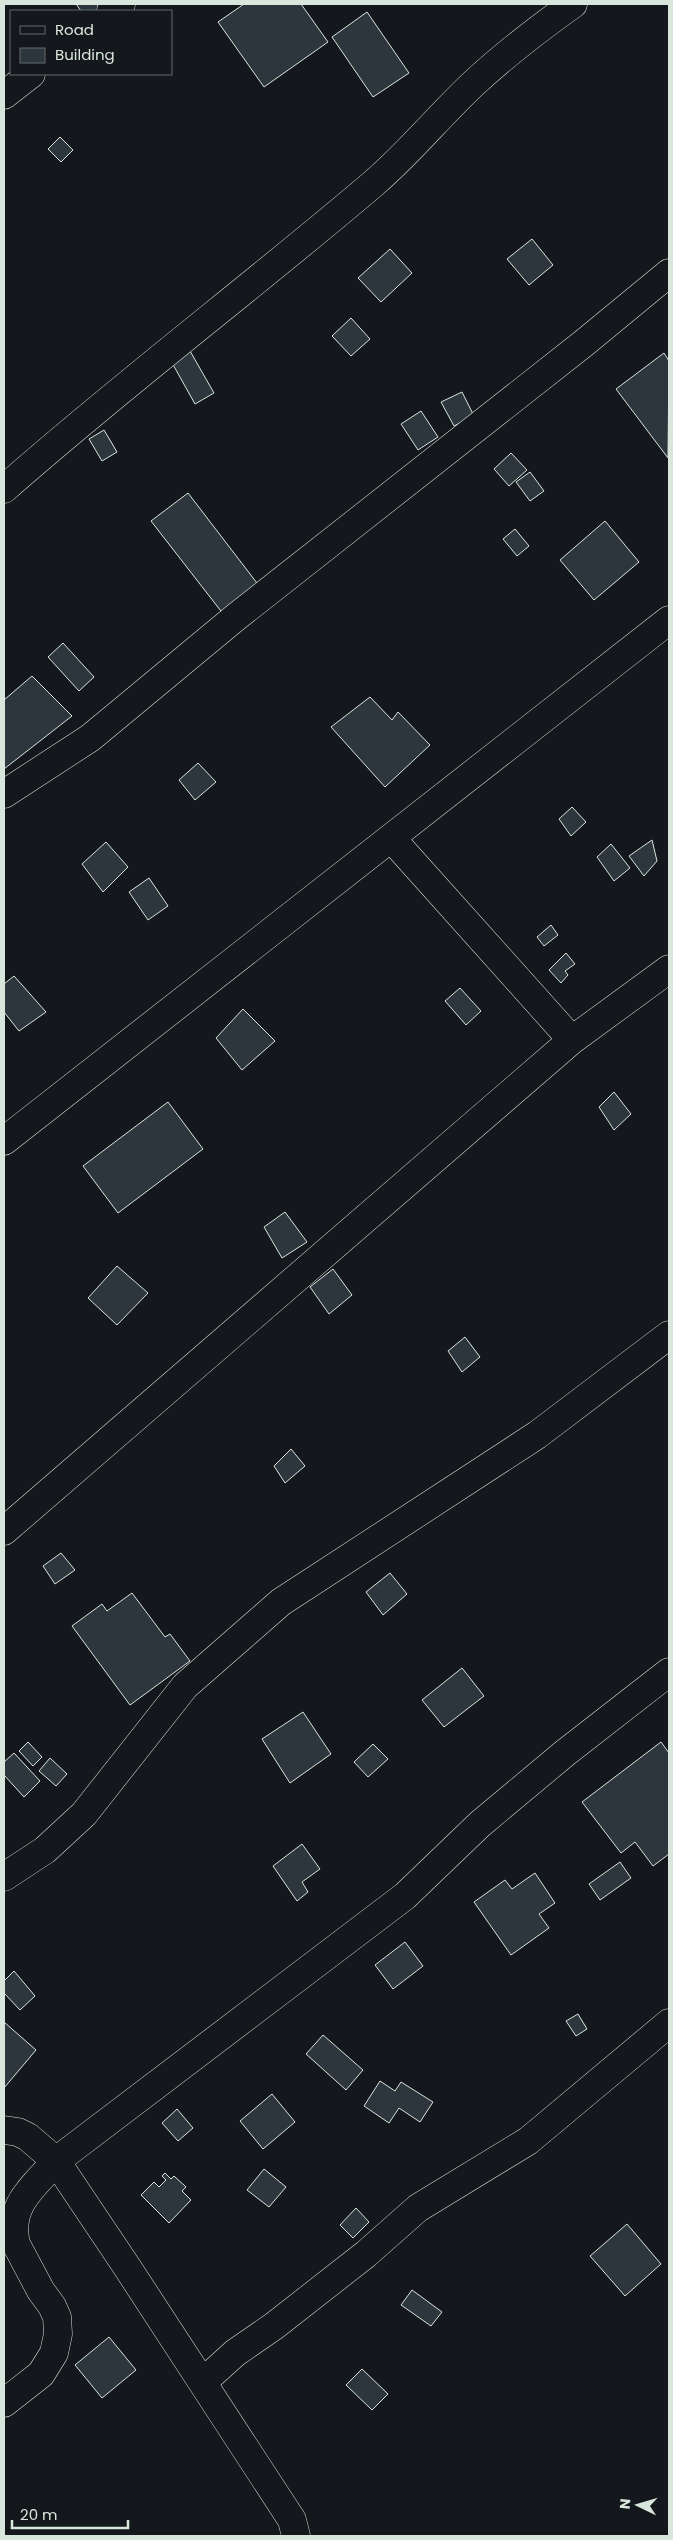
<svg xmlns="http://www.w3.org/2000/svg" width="673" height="2540" viewBox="0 0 673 2540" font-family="Poppins,sans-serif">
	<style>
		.building { fill: #2c363c; stroke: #d8e6dc }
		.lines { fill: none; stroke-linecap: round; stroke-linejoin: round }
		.minor-casing { stroke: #d8e6dc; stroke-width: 29 }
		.minor { stroke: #14181c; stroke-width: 28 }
	</style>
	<rect width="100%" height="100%" fill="#14181c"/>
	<path class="building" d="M76 4H97L101 11H81Z
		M244 4H301L328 42 264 87 218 22Z
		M367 12 409 73 373 97 332 37Z
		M60 137 73 150 61 162 48 149Z
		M532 239 553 265 529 285 507 259Z
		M390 249 412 273 381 302 358 278Z
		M351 318 370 339 351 356 332 336Z
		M190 351 214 393 195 404 171 361Z
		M664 353 669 361 668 458 616 389Z
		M462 392 474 416 454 426 441 402Z
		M421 411 438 437 418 450 401 424Z
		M104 430 117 452 102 461 89 439Z
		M511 453 527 470 509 486 494 469Z
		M530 472 544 491 530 501 516 482Z
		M188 493 260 587 224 615 151 521Z
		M605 521 639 562 594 600 560 560Z
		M515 529 529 546 517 556 503 539Z
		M63 643 94 677 79 691 48 657Z
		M32 676 72 716 4 769V700Z
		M370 697 392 720 398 712 430 745 385 787 331 727Z
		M198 763 216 782 195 800 179 780Z
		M572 807 586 822 571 836 559 819Z
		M652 840 657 861 644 876 629 856Z
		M106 842 128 867 103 892 82 864Z
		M611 844 630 868 614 881 597 857Z
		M149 878 168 906 148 920 129 892Z
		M551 925 558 935 544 946 537 937Z
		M566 953 575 964 565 971 568 975 561 983 549 970Z
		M14 976 46 1012 19 1031 4 1012V984Z
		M460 988 481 1011 466 1025 445 1001Z
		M243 1009 275 1041 242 1070 216 1038Z
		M614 1092 631 1114 614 1130 599 1107Z
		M168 1102 203 1149 118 1213 83 1166Z
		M285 1212 307 1242 282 1258 264 1227Z
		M117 1266 148 1293 117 1325 88 1298Z
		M333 1269 352 1295 329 1314 310 1287Z
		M465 1337 480 1357 462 1372 448 1351Z
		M291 1449 305 1466 285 1483 274 1466Z
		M61 1553 75 1570 55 1584 43 1566Z
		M390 1573 407 1594 383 1615 366 1592Z
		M132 1593 165 1637 170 1634 190 1661 130 1705 72 1626 102 1604 107 1611Z
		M462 1668 484 1696 444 1727 422 1700Z
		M303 1712 331 1754 290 1783 262 1739Z
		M28 1742 42 1757 33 1766 19 1751Z
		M661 1742 669 1753V1854L653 1866 635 1842 621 1853 582 1802Z
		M373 1744 388 1759 368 1777 354 1762Z
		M14 1753 40 1781 24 1797 4 1775V1762Z
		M50 1758 67 1774 56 1786 39 1771Z
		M302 1844 320 1869 302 1882 308 1892 297 1901 273 1866Z
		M620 1862 631 1878 600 1900 589 1884Z
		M535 1873 555 1903 539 1914 549 1928 511 1955 474 1902 505 1880 512 1889Z
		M405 1942 423 1966 393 1989 375 1965Z
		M14 1971 35 1996 20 2010 4 1993V1981Z
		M578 2014 587 2029 576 2036 566 2021Z
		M4 2022 36 2050 4 2088Z
		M323 2035 363 2070 346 2090 306 2054Z
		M380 2081 395 2091 401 2082 433 2102 420 2122 399 2108 389 2123 364 2106Z
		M272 2094 295 2122 263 2149 240 2121Z
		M177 2109 193 2128 178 2141 162 2123Z
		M264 2169 286 2187 269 2207 247 2190Z
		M165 2173 171 2179 174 2176 186 2187 182 2191 191 2200 169 2223 141 2195 154 2182 159 2187 166 2180 162 2176Z
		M356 2208 369 2222 353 2238 340 2225Z
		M627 2224 661 2264 625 2296 590 2256Z
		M412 2290 442 2312 431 2326 401 2305Z
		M109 2337 136 2370 102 2398 75 2365Z
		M362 2369 388 2394 372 2410 346 2385Z"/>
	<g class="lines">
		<g class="minor-casing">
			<path id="minor" d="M111 11 121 4
				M4 95 31 74
				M4 489C124 383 252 287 374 183 409 153 439 116 473 84 504 55 538 29 573 4
				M4 794 90 738 236 617 584 343 669 273
				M392 839 572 1040
				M4 1141 669 620
				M4 1531 572 1040 669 969
				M4 1877 45 1850 84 1814 185 1686 281 1602 537 1435 669 1335
				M4 2130 18 2132 28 2137 56 2161 127 2267 292 2520 296 2536
				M203 2382 235 2353 274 2326 366 2254 418 2208 528 2141 669 2023
				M4 2403 41 2374 54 2353 58 2334 57 2317 52 2306 41 2291 16 2244C7 2205 33 2188 56 2161L405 1896 480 1824 565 1753 669 1672"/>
		</g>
		<use href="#minor" class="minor"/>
	</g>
	<rect width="673" height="2540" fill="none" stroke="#d8e6dc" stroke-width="10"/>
	<rect x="10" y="10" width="162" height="65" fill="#14181c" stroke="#626a69"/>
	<rect x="20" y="26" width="25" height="8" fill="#14181c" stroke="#626a69"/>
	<text x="55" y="35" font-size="15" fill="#d8e6dc">Road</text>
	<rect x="20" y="48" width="25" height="15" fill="#2c363c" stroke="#626a69"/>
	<text x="55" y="60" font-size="15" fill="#d8e6dc">Building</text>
	<g transform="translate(638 2505) rotate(275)" stroke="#14181c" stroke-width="4" paint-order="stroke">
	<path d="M0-4L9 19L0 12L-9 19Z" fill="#d8e6dc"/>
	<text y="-8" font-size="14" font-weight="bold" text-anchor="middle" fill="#d8e6dc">N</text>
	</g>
	<path d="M12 2520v8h116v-8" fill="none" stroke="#d8e6dc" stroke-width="2.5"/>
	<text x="20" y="2520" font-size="15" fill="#d8e6dc" stroke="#14181c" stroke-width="4" paint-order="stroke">20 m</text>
</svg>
